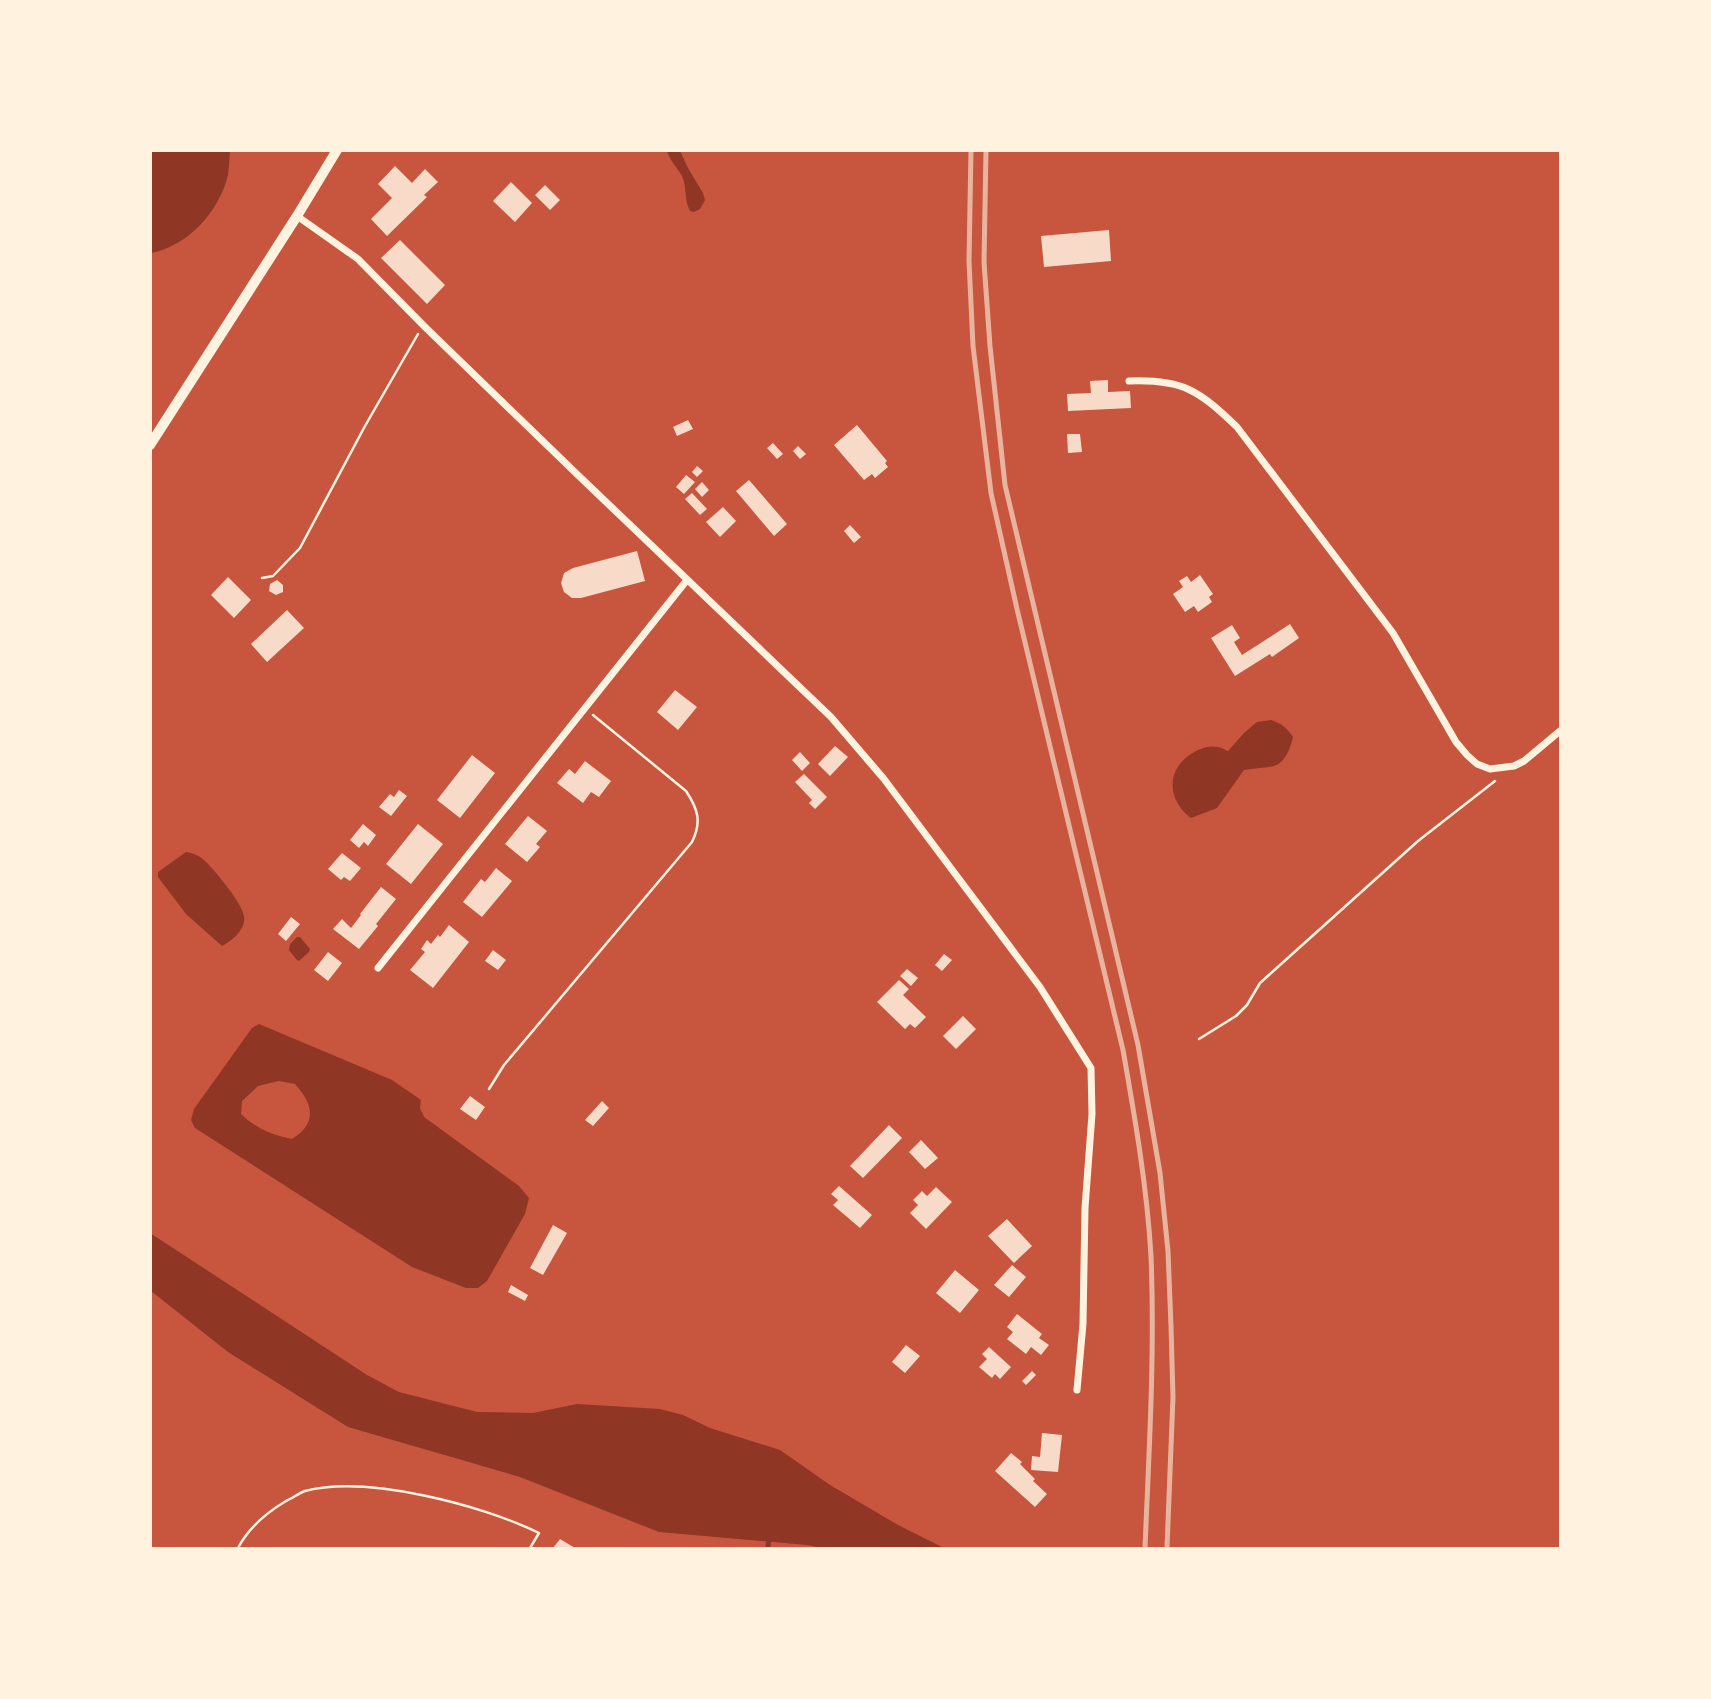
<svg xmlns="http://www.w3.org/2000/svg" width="1711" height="1699" viewBox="0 0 1711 1699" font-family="'Space Grotesk',sans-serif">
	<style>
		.water { fill: #8f3625; fill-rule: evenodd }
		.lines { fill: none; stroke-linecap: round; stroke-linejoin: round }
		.stream { stroke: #8f3625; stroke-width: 5 }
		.building { fill: #f7dbc8 }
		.path { stroke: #fff3e0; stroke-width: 2.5 }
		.minor { stroke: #fff3e0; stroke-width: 7 }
		.tertiary { stroke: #fff3e0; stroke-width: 10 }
		.rail { stroke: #e9b49f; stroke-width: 5 }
	</style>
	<rect width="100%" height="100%" fill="#c8553d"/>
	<path class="water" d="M151 150H229L230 153C229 160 229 168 228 175 219 212 188 246 151 253Z
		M667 151H680L688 168 703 193 705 200 700 209 694 212 690 211C684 200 687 187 682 176 677 167 670 161 667 151Z
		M1271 720C1281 723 1287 728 1293 737 1291 747 1285 763 1274 766 1265 768 1253 768 1244 770L1217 808 1191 818C1167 800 1166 770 1191 754 1199 749 1208 745 1218 747 1221 747 1225 750 1228 751L1244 733 1257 722Z
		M186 852C194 853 200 856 206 862 216 872 242 903 244 916 246 929 233 940 222 946L186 914 158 877V872Z
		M297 937H300L310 949 309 952 299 961 297 960 289 950 290 944Z
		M259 1024 392 1080 421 1100 420 1108 424 1117 519 1186 529 1198 525 1214 487 1281 478 1288H466L412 1267 195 1128 191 1120 194 1109 252 1028ZM279 1081 295 1084C314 1105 317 1123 292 1139 272 1135 255 1128 241 1114L242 1101 258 1086Z
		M150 1233 367 1375 399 1392 477 1412 533 1413 577 1404 660 1409 683 1415 710 1428 780 1450 830 1485 898 1525 944 1548H823L807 1545 659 1532 520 1477 348 1427 228 1352 151 1291Z"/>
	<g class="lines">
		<path class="stream" d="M768 1548 769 1534"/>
	</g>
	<path class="building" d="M395 166 412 183 425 169 438 182 424 195 427 197 387 236 371 219 392 198 378 184Z
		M511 182 532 203 515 222 493 201Z
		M545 185 560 200 550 210 535 195Z
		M1109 230 1111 261 1044 267 1041 236Z
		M400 240 445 285 427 304 381 258Z
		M1108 380V392L1130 391 1131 408 1068 411 1067 394 1091 393 1090 381Z
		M688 420 693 429 677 436 673 427Z
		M857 425 887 461 885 463 888 467 875 478 872 474 864 480 834 445Z
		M1067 434H1080L1082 452 1068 453Z
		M773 443 783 454 777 459 767 448Z
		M798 446 806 454 800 459 793 451Z
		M697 466 703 471 697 477 692 472Z
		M686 475 695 482 684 494 676 487Z
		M749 480 787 524 774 536 736 491Z
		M702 482 709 490 702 497 695 489Z
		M692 493 707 509 700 515 685 499Z
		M723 507 736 521 720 537 706 522Z
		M850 525 861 537 854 543 844 531Z
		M637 551 645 581 581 598H572L564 592 561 583 564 573 573 568Z
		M1200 575 1213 594 1209 597 1212 602 1198 612 1194 606 1185 612 1173 594 1183 587 1179 581 1187 576 1191 582Z
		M228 577 251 600 234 618 211 595Z
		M277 580 283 585V592L276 595 269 591 270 584Z
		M287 610 304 628 267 662 251 644Z
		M1290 624 1299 638 1272 657 1270 654 1235 676 1211 638 1232 625 1240 638 1234 642 1242 655Z
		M675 690 697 707 678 730 657 712Z
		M835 746 848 757 830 776 818 764Z
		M800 752 810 763 802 771 792 760Z
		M472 755 495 773 460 818 437 800Z
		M585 761 611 781 599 797 591 792 583 803 557 783 569 769 575 774Z
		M804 774 827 797 815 809 809 803 812 800 795 782Z
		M399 790 407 796 391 816 379 807 390 794 394 797Z
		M528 816 547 831 536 844 540 847 527 862 505 844Z
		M363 824 376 835 368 846 364 842 359 848 350 840Z
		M418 824 443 844 411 884 386 864Z
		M342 853 361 868 350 881 344 877 341 880 328 869Z
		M496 868 512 881 482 917 463 902 481 879 485 882Z
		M381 887 396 899 376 924 378 926 359 949 333 929 342 919 351 928 361 915 360 914Z
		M291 917 300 924 286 941 278 934Z
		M449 925 469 942 433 988 410 970 425 952 421 949 427 940 431 944 438 935 440 937Z
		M493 950 506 960 498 970 485 961Z
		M328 952 342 963 328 981 314 970Z
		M944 954 952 960 942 971 935 965Z
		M907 969 918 978 911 986 900 976Z
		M899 980 909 989 903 995 926 1017 915 1028 910 1024 905 1029 877 1002Z
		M963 1016 976 1029 956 1049 943 1036Z
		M470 1096 485 1107 476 1120 460 1109Z
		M602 1101 609 1108 593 1126 585 1120Z
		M889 1125 902 1138 863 1178 850 1166Z
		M921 1140 938 1158 925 1169 909 1152Z
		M839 1186 872 1215 860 1228 833 1205 838 1200 831 1194Z
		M936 1187 952 1202 926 1229 910 1213 918 1205 913 1200 922 1191 927 1196Z
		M1007 1219 1032 1246 1014 1263 988 1236Z
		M553 1225 567 1233 543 1275 530 1268Z
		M1012 1265 1026 1277 1009 1297 994 1285Z
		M955 1270 979 1290 960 1313 936 1293Z
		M511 1285 528 1295 525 1301 508 1292Z
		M1017 1314 1042 1334 1039 1338 1049 1345 1041 1355 1031 1347 1026 1354 1007 1339 1013 1332 1007 1327Z
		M906 1345 920 1356 905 1373 892 1362Z
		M989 1347 1011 1367 1000 1379 995 1374 992 1378 979 1367 987 1359 982 1354Z
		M1032 1371 1036 1375 1026 1385 1022 1381Z
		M1042 1433 1062 1435 1058 1472 1031 1470 1032 1456 1040 1457Z
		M1011 1453 1022 1462 1020 1464 1035 1479 1033 1481 1047 1494 1035 1507 995 1471Z
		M560 1539 575 1548H553Z"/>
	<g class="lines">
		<path class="path" d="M262 578 273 576 300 548 365 426 418 334
			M1199 1039 1236 1016 1247 1005 1260 983 1418 841 1495 781
			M489 1089 504 1065 692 842C702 822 698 809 686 791L593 715
			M238 1548C249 1527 266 1513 286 1501 293 1498 299 1493 305 1491 367 1475 482 1505 539 1533L530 1548"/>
		<path class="minor" d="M297 216 358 259 424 326 581 478 831 717 884 779 1040 987 1091 1068 1092 1114 1085 1208 1083 1324 1077 1390
			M1129 381C1184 379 1199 391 1237 427L1393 633 1456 742 1467 755 1477 764 1490 769 1514 766 1524 761 1560 731
			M378 968 687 580"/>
		<path class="tertiary" d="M150 445 297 216 337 150"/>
		<path class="rail" d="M971 150 969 261 973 346 991 493 1017 609 1123 1050C1135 1118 1147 1187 1151 1256 1155 1353 1149 1451 1145 1548
			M986 150 984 262 990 346 1005 485 1138 1045 1160 1173 1168 1251 1171 1326 1173 1397 1167 1548"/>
	</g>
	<rect width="1711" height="1699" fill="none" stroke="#fff3e0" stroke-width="304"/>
</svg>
